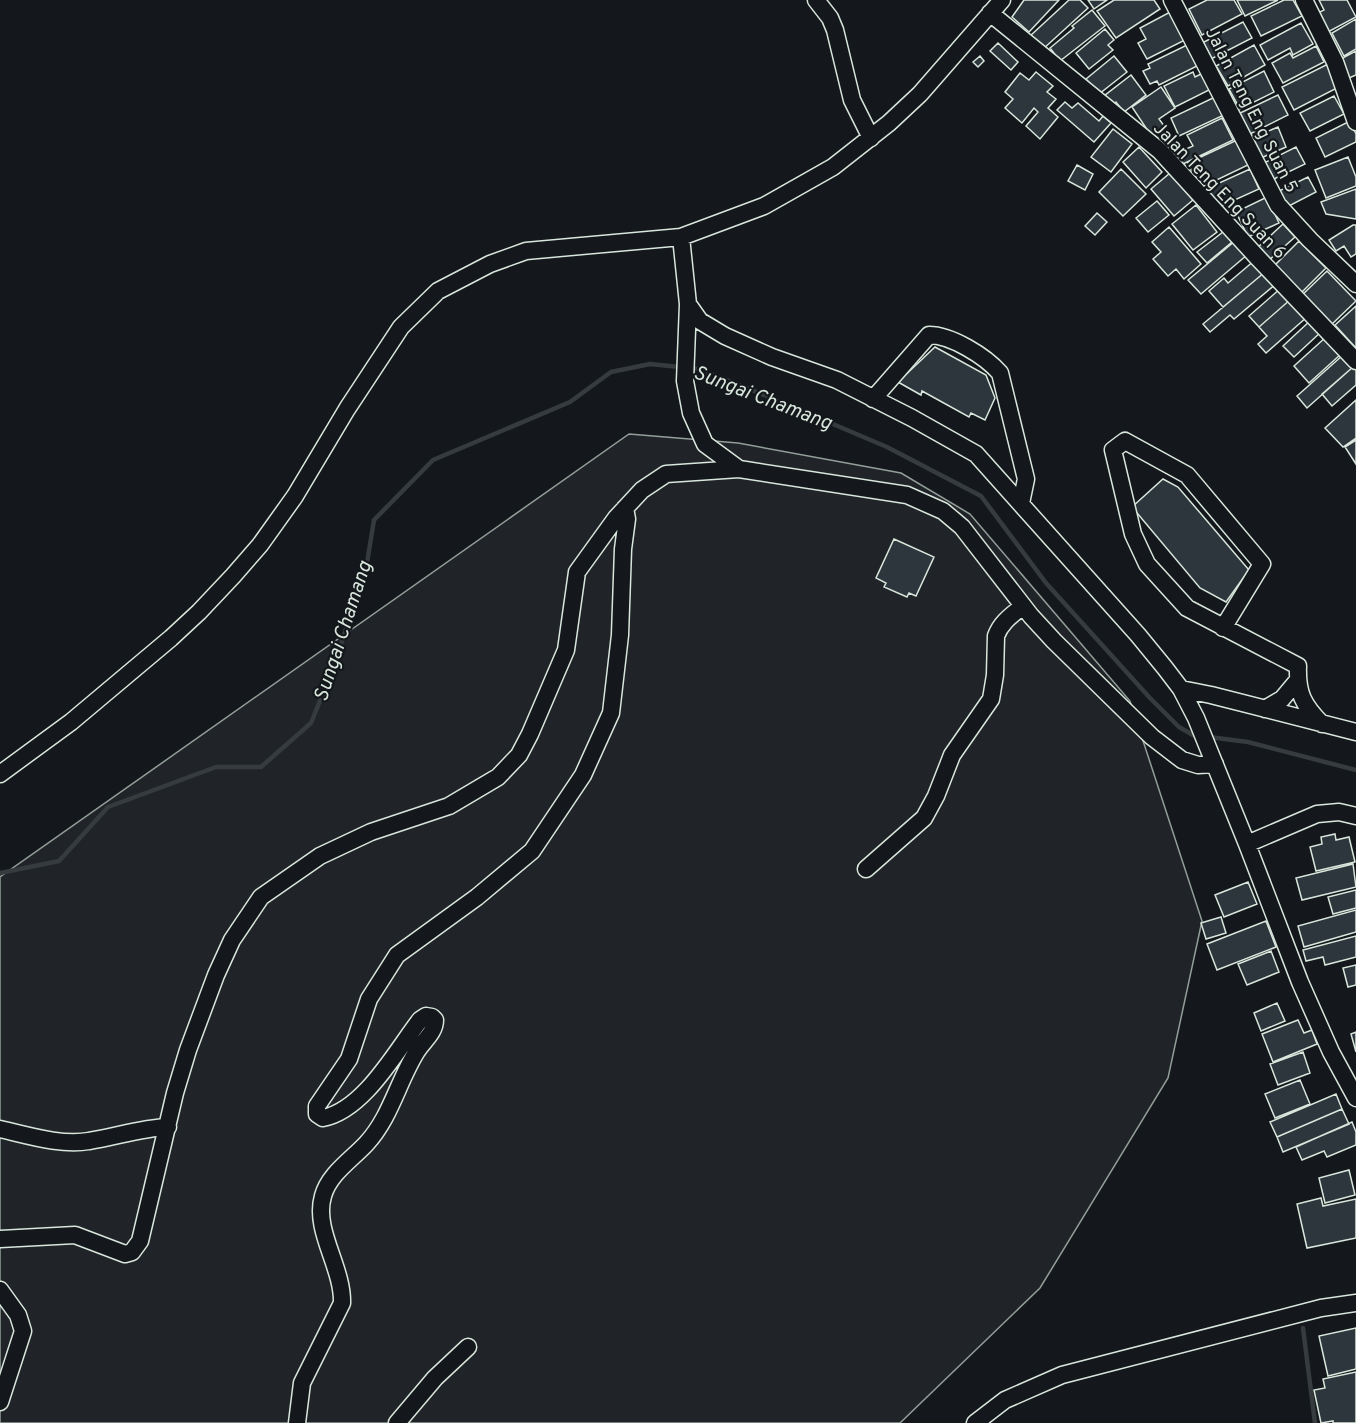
<svg xmlns="http://www.w3.org/2000/svg" width="1356" height="1423" viewBox="0 0 1356 1423" font-family="Overpass,sans-serif">
	<style>
		.green { fill: #202428; stroke: #939e99; stroke-width: 1.5 }
		.lines { fill: none; stroke-linecap: round; stroke-linejoin: round }
		.stream { stroke: #363b3e; stroke-width: 4.5 }
		.building { fill: #2c363c; stroke: #d8e6dc; stroke-width: 1.5 }
		.minor-casing { stroke: #d8e6dc; stroke-width: 19 }
		.minor { stroke: #14181c; stroke-width: 16 }
		.labels { text-anchor: middle; stroke-width: 4.5; stroke-linejoin: round; paint-order: stroke }
		.street-label { font-size: 18px; fill: #d8e6dc; stroke: #14181c }
		.water-label { font-size: 20px; font-style: italic; fill: #d8e6dc; stroke: #14181c }
	</style>
	<rect width="100%" height="100%" fill="#14181c"/>
	<path class="green" d="M629 434 738 443 901 473 970 514 1130 701 1202 921 1168 1078 1040 1288 900 1423H0V877Z"/>
	<g class="lines">
		<path class="stream" d="M1209 737 1248 742 1356 770
			M0 873 59 861 108 807 216 767H261L311 723 332 671 366 569 374 520 433 460 570 402 611 372 650 364 699 369 774 399 887 447 981 496 1046 583 1150 698 1179 727 1193 735 1198 736
			M1303 1328 1315 1423"/>
	</g>
	<path class="building" d="M1024 0H1059L1029 32 1012 17Z
		M1069 0H1080L1088 8 1042 50 1030 36Z
		M1088 0H1107L1094 9Z
		M1114 0H1154L1160 9 1116 38 1097 11Z
		M1207 0H1234L1242 14 1202 35 1189 9Z
		M1237 0H1278L1245 16Z
		M1284 0H1293L1302 16 1261 36 1251 16Z
		M1319 0H1347L1356 17 1326 33 1316 14 1324 10Z
		M1092 10 1105 26 1060 61 1050 48 1074 28 1072 26Z
		M1172 11 1187 39 1147 59 1138 43 1146 39 1140 28Z
		M1356 19V49L1344 56 1332 33Z
		M1243 22 1252 38 1211 59 1202 43Z
		M1301 23 1313 44 1293 55 1290 48 1268 60 1260 45Z
		M1105 29 1114 40 1108 45 1113 50 1089 69 1076 53Z
		M998 43 1018 62 1011 70 990 51Z
		M1189 44 1199 65 1159 85 1157 81 1150 84 1143 71 1150 68 1148 64Z
		M1254 45 1265 65 1228 86 1216 66Z
		M1316 46 1324 62 1283 83 1272 63 1290 53 1293 58Z
		M1356 51V75L1349 78 1339 60Z
		M980 56 984 61 978 67 973 62Z
		M1114 56 1127 72 1099 94 1086 79Z
		M1328 64 1339 87 1294 110 1282 87Z
		M1264 71 1274 92 1240 109 1229 89Z
		M1036 72 1053 86 1047 92 1056 99 1048 108 1058 117 1040 139 1026 126 1038 112 1034 108 1022 123 1005 108 1013 99 1005 92 1020 73 1029 80Z
		M1193 72 1195 77 1203 73 1211 89 1175 107 1164 86Z
		M1131 75 1146 95 1124 112 1116 102 1112 106 1104 96Z
		M1161 87 1175 108 1159 119 1165 127 1152 137 1132 107Z
		M1278 95 1288 115 1250 134 1240 113Z
		M1334 96 1344 114 1310 131 1300 113Z
		M1215 97 1224 115 1179 136 1171 118Z
		M1065 102 1072 108 1078 103 1099 121 1103 116 1111 123 1094 142 1057 110Z
		M1222 118 1233 140 1183 164 1177 153 1193 146 1187 135Z
		M1350 121 1356 134V142L1325 157 1316 138Z
		M1278 127 1286 147 1261 158 1252 138Z
		M1113 129 1132 144 1111 172 1091 157Z
		M1237 140 1248 165 1200 188 1188 163Z
		M1139 147 1162 172 1146 188 1123 162Z
		M1296 147 1305 164 1272 180 1264 163Z
		M1348 157 1356 177V186L1326 198 1315 170Z
		M1077 165 1093 174 1085 190 1068 181Z
		M1121 169 1146 194 1123 216 1099 192Z
		M1250 169 1259 189 1217 208 1208 188Z
		M1170 173 1193 200 1174 216 1151 189Z
		M1308 177 1316 192 1287 207 1279 191Z
		M1356 189V219L1326 214 1321 202Z
		M1267 197 1279 223 1248 237 1236 212Z
		M1157 201 1169 215 1148 232 1136 218Z
		M1196 205 1217 232 1193 250 1172 224Z
		M1097 213 1107 222 1095 235 1085 226Z
		M1283 224 1295 237 1268 261 1256 249Z
		M1353 225H1356V254L1351 257 1344 246 1336 251 1329 240Z
		M1169 227 1201 264 1184 279 1176 269 1168 276 1153 259 1161 252 1152 242Z
		M1223 232 1232 242 1207 263 1197 252Z
		M1235 241 1247 255 1201 294 1188 280Z
		M1299 241 1326 268 1300 294 1273 267Z
		M1255 260 1265 272 1223 307 1209 291 1224 278 1228 283Z
		M1327 271 1356 301 1330 326 1301 296Z
		M1265 272 1276 284 1234 319 1230 315 1210 332 1203 324Z
		M1281 288 1291 299 1259 327 1249 316Z
		M1291 299 1307 317 1266 353 1258 344 1267 336 1259 327Z
		M1356 306V348L1335 325Z
		M1312 319 1322 331 1294 357 1283 346Z
		M1326 337 1341 354 1309 383 1294 366Z
		M935 347 986 375 995 398 985 420 971 413 969 417 922 391 921 395 898 382Z
		M1343 355 1353 367 1307 408 1297 396Z
		M1353 367 1356 370V385L1332 406 1322 394Z
		M1356 400V438L1343 447 1325 428Z
		M1356 440V464L1345 447Z
		M1163 479 1178 487 1249 570 1226 602 1200 588 1132 507Z
		M894 539 934 557 916 596 909 593 907 597 884 587 886 583 876 578Z
		M1335 834 1336 840 1349 837 1355 862 1316 871 1310 847 1322 844 1321 837Z
		M1353 864 1356 887 1302 900 1296 878Z
		M1248 882 1257 904 1224 917 1215 895Z
		M1356 890V908L1333 914 1328 897Z
		M1356 910V932L1304 947 1298 926Z
		M1221 917 1226 933 1206 939 1201 923Z
		M1266 921 1276 947 1217 970 1207 944Z
		M1356 936V957L1325 965 1323 957 1306 961 1303 950Z
		M1271 951 1279 972 1247 985 1238 964Z
		M1356 965V985L1348 987 1343 968Z
		M1277 1003 1285 1021 1261 1031 1254 1013Z
		M1298 1020 1304 1033 1312 1030 1317 1044 1273 1062 1262 1034Z
		M1356 1032V1052L1351 1034Z
		M1303 1052 1310 1073 1278 1085 1270 1064Z
		M1300 1080 1310 1104 1275 1118 1265 1094Z
		M1336 1094 1342 1109 1277 1137 1270 1122Z
		M1342 1109 1349 1124 1283 1152 1277 1137Z
		M1352 1122 1356 1132V1145L1327 1157 1324 1151 1302 1160 1296 1147Z
		M1349 1170 1355 1195 1325 1203 1319 1178Z
		M1321 1198 1323 1206 1356 1199V1238L1307 1248 1297 1204Z
		M1356 1328V1369L1328 1376 1319 1336Z
		M1356 1372V1423H1333V1421L1321 1423 1314 1390 1325 1388 1323 1379Z"/>
	<g class="lines">
		<g class="minor-casing">
			<path id="minor" d="M816 0 830 18 835 30 852 100 871 138
				M1172 0 1278 205 1310 240 1356 284
				M1304 0 1335 62 1356 122
				M990 13 1160 151 1257 257 1356 361
				M681 237 688 304 700 321 725 336 772 357 837 380 912 418 976 454 1138 635 1165 668 1181 689 1196 718 1247 844 1300 982 1331 1052 1356 1098
				M688 304 685 381 691 413 705 444 739 469 907 495 943 511 962 527 1031 616 1054 641 1152 737 1182 760 1198 765 1215 764
				M873 399 929 335C951 335 985 356 1000 373L1026 479 1021 503
				M1223 628 1262 564 1187 475 1125 441 1113 450 1133 534 1147 564 1187 608 1298 666C1297 693 1303 705 1322 724
				M1181 689 1211 695 1356 732
				M1265 709 1282 699 1297 681
				M0 774 71 722 171 638 199 612 233 576 260 545 295 496 347 409 401 327 438 291 490 264 526 251 681 237 764 206 833 167 889 123 920 94 1002 0
				M1247 844 1317 814 1339 812 1356 816
				M866 869 924 818 936 796 952 755 991 699 995 675 996 636C1001 622 1012 615 1023 606
				M0 1129C27 1135 61 1146 89 1141 116 1137 140 1128 168 1127
				M0 1239 75 1235 125 1254 132 1252 140 1241 175 1093 188 1050 216 975 232 940 261 897 320 856 371 832 449 806 498 777 519 755 530 734 566 650 577 572 616 518 642 490 666 474 739 469
				M0 1290 18 1315 23 1331 0 1402
				M297 1423 302 1383 342 1303C343 1267 313 1230 323 1196 329 1174 351 1160 366 1144 391 1117 398 1081 417 1051 423 1041 435 1033 435 1020L432 1017 426 1016 420 1020C396 1051 364 1110 323 1118L317 1114V1106L349 1059 369 999 397 955 477 897 532 851 583 775 611 713 620 635 623 549 627 519 625 508
				M397 1423 435 1378 468 1347
				M975 1423 1005 1400 1062 1375 1321 1308 1356 1303"/>
		</g>
		<use href="#minor" class="minor"/>
	</g>
	<g class="labels">
		<g class="street-label">
			<text transform="translate(1252 110) rotate(63)" y="6">Jalan Teng Eng Suan 5</text>
			<text transform="translate(1220 190) rotate(46)" y="6">Jalan Teng Eng Suan 6</text>
		</g>
		<g class="water-label">
			<text transform="translate(763 397) rotate(21)" y="7">Sungai Chamang</text>
			<text transform="translate(342 631) rotate(-72)" y="7">Sungai Chamang</text>
		</g>
	</g>
</svg>
